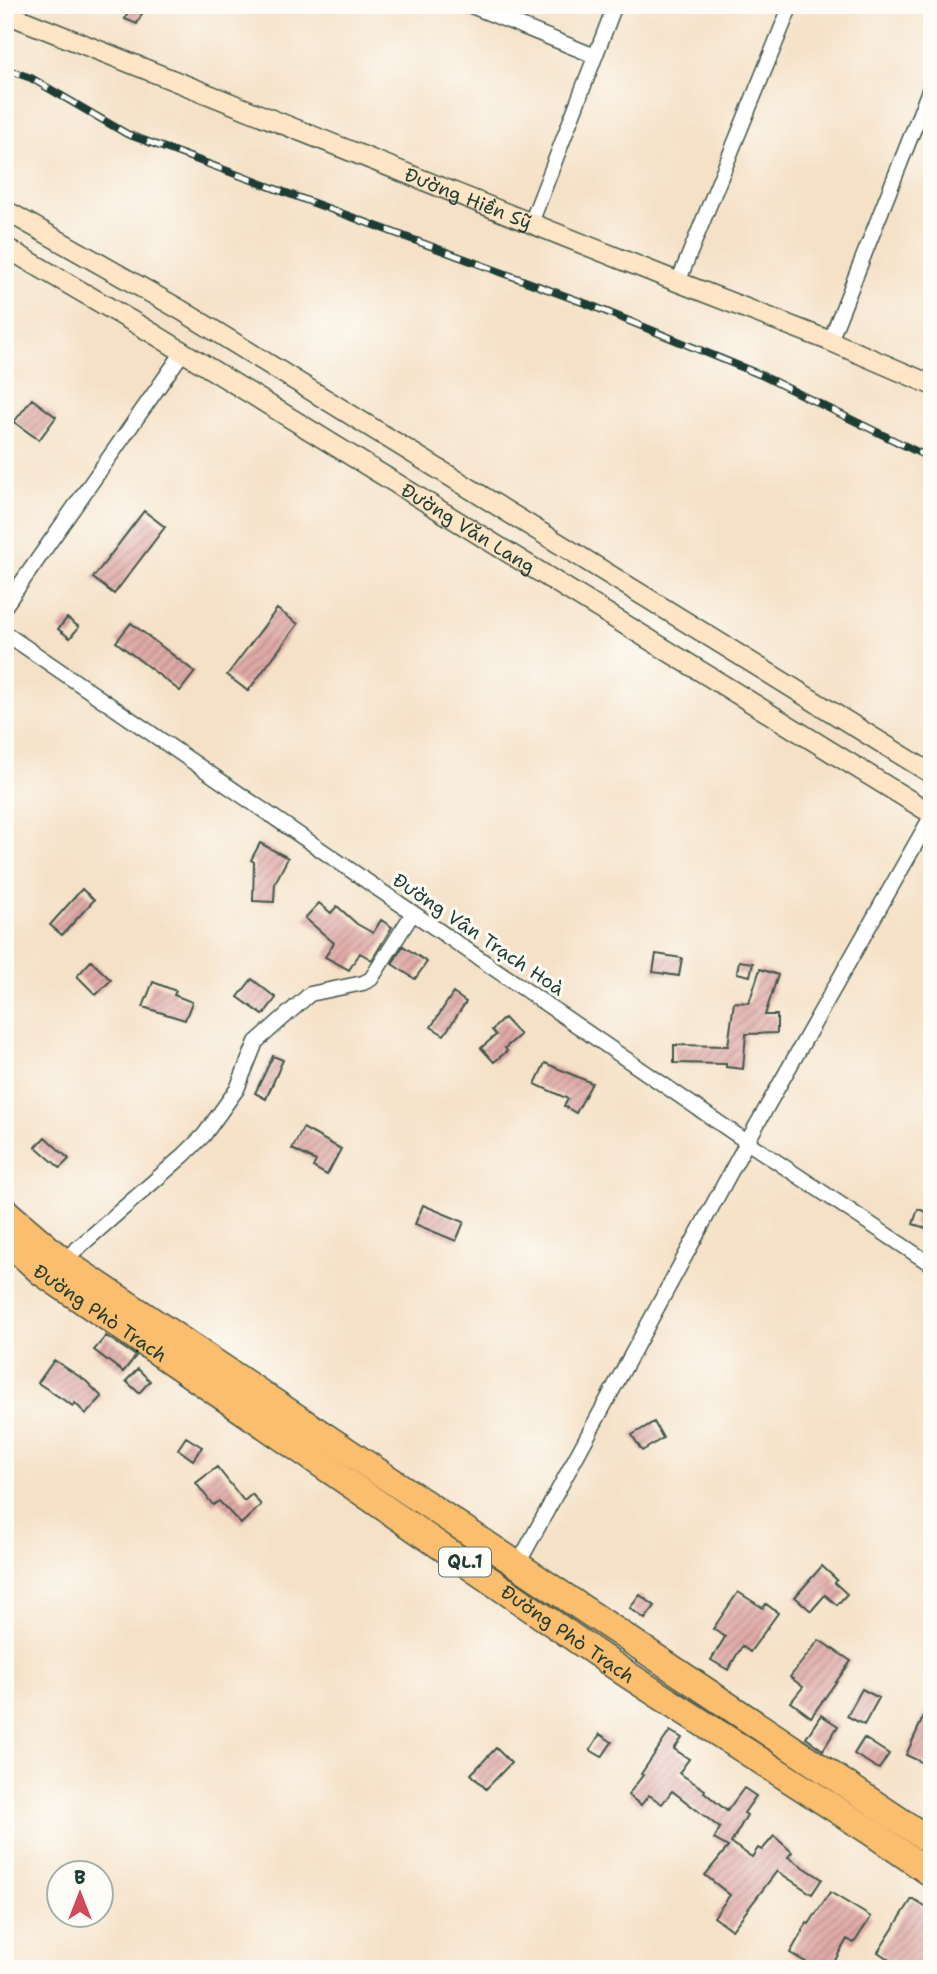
<svg xmlns="http://www.w3.org/2000/svg" width="937" height="1974" viewBox="0 0 937 1974" font-family="'Shantell Sans',sans-serif">
	<style>
		.building { fill: url(#building-hatch) }
		.lines { fill: none; stroke-linecap: round; stroke-linejoin: round }
		.street-casing { stroke: #3f564a; stroke-width: 17 }
		.secondary-casing { stroke: #3f564a; stroke-width: 22 }
		.highway-casing { stroke: #3f564a; stroke-width: 29 }
		.street { stroke: #fff; stroke-width: 14 }
		.secondary { stroke: #fde5c5; stroke-width: 19 }
		.highway { stroke: #fbbd6e; stroke-width: 26 }
		.rail-casing { stroke: #1f3d34; stroke-width: 8 }
		.rail { stroke: #fdfcf7; stroke-width: 5; stroke-dasharray: 16; stroke-linecap: butt }
		.labels { text-anchor: middle; stroke-width: 6; stroke-linejoin: round; paint-order: stroke }
		.shield { fill: #fdfcf7; stroke: #62766e; stroke-width: 2 }
		.shield-label { font-size: 18px; font-weight: bold; fill: #1f3d34 }
		.street-label { font-size: 19px; fill: #1f3d34; stroke: #fdfcf7 }
	</style>
	<defs>
		<pattern id="building-hatch" width="6" height="6" patternUnits="userSpaceOnUse" patternTransform="scale(1.75)"><rect width="6" height="6" fill="#e0aaa7"/><path d="M-1 1l2-2M0 6l6-6M5 7l2-2" fill="none" stroke="#b58c89"/></pattern>
	</defs>
	<rect width="100%" height="100%" fill="#fdfcf7"/>
	<filter id="ink" filterUnits="userSpaceOnUse"><feTurbulence type="fractalNoise" baseFrequency=".0143" numOctaves="2"/><feDisplacementMap in="SourceGraphic" scale="14" xChannelSelector="R" yChannelSelector="G"/><feConvolveMatrix kernelMatrix="1 2 1 2 8 2 1 2 1" color-interpolation-filters="sRGB"/></filter>
	<filter id="wash" filterUnits="userSpaceOnUse"><feTurbulence type="fractalNoise" baseFrequency=".00686" numOctaves="4" result="noise"/><feDisplacementMap in="SourceGraphic" scale="28" xChannelSelector="R" yChannelSelector="G"/><feGaussianBlur stdDeviation="1.57" result="paint"/><feColorMatrix in="noise" values="0 0 0 0 0 0 0 0 0 0 0 0 0 0 0 0 0 1.4 0 .05"/><feComposite in="paint" operator="in"/></filter>
	<g filter="url(#wash)">
		<rect width="100%" height="100%" fill="#f5e1c7"/>
		<g id="blocks">
			<path class="building" d="M131 5H146L137 24 125 19Z
				M32 399 56 417 39 440 14 422Z
				M144 511 165 527 114 594 93 578Z
				M277 609 298 624 248 691 227 675Z
				M67 618 79 627 70 638 58 629Z
				M131 623 195 672 180 691 116 642Z
				M260 843 288 858 275 883 274 902 253 901 254 862 251 860Z
				M82 889 94 900 62 935 50 925Z
				M319 903 331 913 337 906 357 924 373 933 381 920 392 927 372 960 360 953 349 970 325 957 334 943 305 918Z
				M403 946 427 962 415 979 392 964Z
				M656 954 682 958 679 976 653 972Z
				M91 961 111 980 96 995 77 976Z
				M739 961 753 963 750 976 737 973Z
				M760 969 778 975 765 1015H777V1033L746 1034 743 1069 726 1067V1064L674 1063V1045L728 1046 734 1002 749 1003Z
				M252 979 276 998 263 1015 238 997Z
				M153 982 176 991 174 995 192 1002 185 1020 143 1007Z
				M453 993 466 1002 444 1035 431 1027Z
				M504 1018 520 1035 505 1048 507 1051 494 1062 481 1048 496 1035 492 1030Z
				M273 1056 283 1060 266 1099 255 1093Z
				M545 1063 592 1083 576 1113 564 1106 568 1099 535 1084Z
				M303 1128 341 1149 327 1175 313 1167 316 1161 292 1149Z
				M45 1137 69 1159 60 1168 36 1147Z
				M423 1205 464 1222 456 1241 415 1224Z
				M918 1209 932 1214V1230L913 1224Z
				M106 1336 136 1356 123 1372 94 1350Z
				M54 1360 86 1381 102 1397 86 1414 75 1403 73 1406 38 1383Z
				M138 1369 150 1381 139 1393 126 1381Z
				M654 1422 663 1438 642 1451 632 1435Z
				M186 1437 202 1447 193 1460 178 1449Z
				M217 1467 244 1501 252 1494 261 1505 241 1524 219 1501 213 1505 196 1483Z
				M822 1566 837 1580 835 1583 847 1594 837 1605 825 1595 811 1611 795 1597Z
				M738 1592 763 1608 766 1604 778 1613 750 1652 742 1646 728 1670 711 1660 725 1637 713 1629Z
				M640 1595 655 1606 645 1619 630 1608Z
				M819 1640 851 1661 811 1717 791 1702 803 1687 790 1677Z
				M862 1689 879 1698 864 1725 847 1716Z
				M932 1698V1767L906 1755Z
				M821 1715 838 1726 823 1750 806 1738Z
				M670 1731 682 1738 674 1749 689 1759 679 1773 705 1790 704 1792 727 1811 744 1788 756 1796 744 1813 747 1815 731 1843 752 1857 758 1848 762 1850 774 1836 792 1852 788 1857 822 1879 812 1894 777 1871 732 1930 714 1917 730 1895 705 1875 728 1847 714 1839 720 1828 672 1791 662 1804 649 1795 641 1805 628 1795 643 1775 641 1774Z
				M600 1734 612 1742 602 1757 590 1750Z
				M864 1738 889 1754 879 1769 854 1754Z
				M496 1748 511 1763 486 1789 471 1774Z
				M830 1892 871 1917 854 1943 847 1939 830 1969H818L790 1953 807 1923 809 1924Z
				M912 1899 932 1911V1963L928 1969H891L894 1963 878 1952Z"/>
		</g>
	</g>
	<g filter="url(#ink)">
		<use href="#blocks" fill-opacity="0" stroke="#3f564a" stroke-width="2"/>
		<g class="lines">
			<g class="street-casing">
				<path id="street" d="M469 5 595 56
					M531 223 615 5
					M678 282 791 5
					M830 341 932 83
					M5 606 183 352
					M5 633 747 1142 932 1265
					M63 1261 184 1155 204 1135 237 1089 256 1042 310 994 363 983 371 979 413 913
					M517 1566 747 1142 932 815"/>
			</g>
			<g class="secondary-casing">
				<g id="secondary">
					<path id="s1" d="M5 13 678 282 830 341 932 385"/>
					<path d="M5 210 181 310 932 774"/>
					<path id="s2" d="M5 247 154 334 932 814"/>
				</g>
			</g>
			<g class="highway-casing">
				<g id="highway">
					<path d="M5 1211 63 1261 932 1842"/>
					<path id="s3" d="M5 1239 41 1272 628 1675 871 1832 932 1874"/>
				</g>
			</g>
			<use href="#street" class="street"/>
			<use href="#secondary" class="secondary"/>
			<use href="#highway" class="highway"/>
			<g class="rail-casing">
				<path id="rail" d="M5 69 31 78 127 134 590 305 761 375 932 459"/>
			</g>
			<use href="#rail" class="rail"/>
		</g>
	</g>
	<g class="labels">
		<rect class="shield" x="439" y="1547.5" width="52" height="29" rx="5"/>
		<g class="shield-label">
			<text x="465" y="1568">QL.1</text>
		</g>
		<g class="street-label">
			<text dy="7" stroke="none"><textPath href="#s1" startOffset="499">Đường Hiền Sỹ</textPath></text>
			<text dy="7" stroke="none"><textPath href="#s2" startOffset="542">Đường Văn Lang</textPath></text>
			<text transform="translate(479 934) rotate(34)" y="7">Đường Vân Trạch Hoà</text>
			<text dy="7" stroke="none"><textPath href="#s3" startOffset="121">Đường Phò Trạch</textPath></text>
			<text dy="7" stroke="none"><textPath href="#s3" startOffset="688">Đường Phò Trạch</textPath></text>
		</g>
	</g>
	<rect width="937" height="1974" fill="none" stroke="#fdfcf7" stroke-width="28"/>
	<g transform="translate(80 1894)"><circle r="33" fill="#fdfcf7" stroke="#a4b0a9" stroke-width="2"/>
	<path d="M0-5L12 26L0 18L-12 26Z" fill="#d1495b"/>
	<text y="-10" font-size="19" font-weight="bold" text-anchor="middle" fill="#1f3d34">B</text>
	</g>
</svg>
